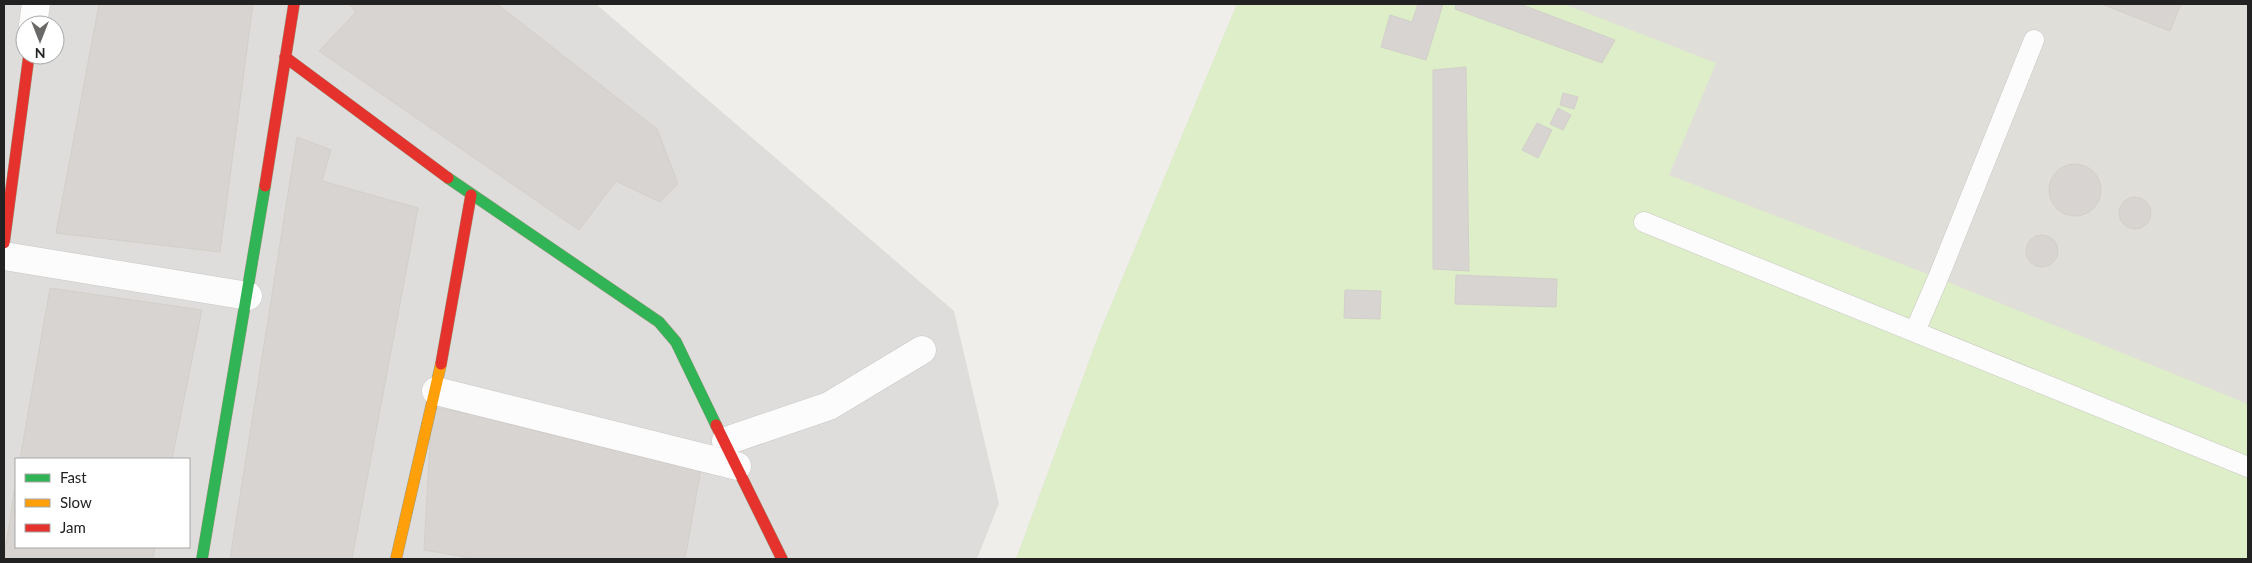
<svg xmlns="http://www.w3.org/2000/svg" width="2252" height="563" viewBox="0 0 2252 563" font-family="Lato,sans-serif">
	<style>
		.residential { fill: #dfdddb; fill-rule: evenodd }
		.airport { fill: #e0ded9 }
		.grass { fill: #ddeec8 }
		.building { fill: #d7d4d1; stroke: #d3cfcb }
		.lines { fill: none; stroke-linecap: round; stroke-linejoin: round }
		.lane-casing { stroke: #c9c8c6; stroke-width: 21 }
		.street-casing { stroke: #c9c8c6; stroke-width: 29 }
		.fast-casing { stroke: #999b80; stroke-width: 12 }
		.slow-casing { stroke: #999b80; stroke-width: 12 }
		.jam-casing { stroke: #999b80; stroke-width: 12 }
		.lane { stroke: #fdfcfc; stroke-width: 20 }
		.street { stroke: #fdfcfc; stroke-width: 28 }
		.fast { stroke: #30b455; stroke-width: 11 }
		.slow { stroke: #ff9f0a; stroke-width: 11 }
		.jam { stroke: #e5322d; stroke-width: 11 }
	</style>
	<rect width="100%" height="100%" fill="#f0eeea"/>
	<path class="residential" d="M4 4H596L954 311 999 503 977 559H4ZM25 25H55V55H25ZM16 459H189V547H16Z"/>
	<path class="airport" d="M1237 4H2248V559H1016L1099 334Z"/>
	<path class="grass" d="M1237 4H1564L1716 63 1669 175 1938 278 2248 404V559H1016L1099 334Z"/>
	<path class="building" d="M99 4H253L220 252 56 233Z
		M349 4H497L657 129 678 184 660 202 616 181 579 230 319 51 356 12Z
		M1418 4H1443L1426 60 1381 47 1390 15 1412 22Z
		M1456 4H1520L1615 40 1602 63 1455 9Z
		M2102 4H2181L2170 31Z
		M1466 67 1469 271 1433 269V70Z
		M1563 93 1578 97 1574 109 1560 105Z
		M1558 108 1571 115 1563 130 1550 124Z
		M1537 123 1552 130 1538 158 1522 150Z
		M297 137 331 150 322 181 418 208 352 559H230Z
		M2049 190a26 26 0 1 1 52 0a26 26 0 1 1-52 0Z
		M2119 213a16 16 0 1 1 32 0a16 16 0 1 1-32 0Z
		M2026 251a16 16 0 1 1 32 0a16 16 0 1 1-32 0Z
		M1456 275 1557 279 1556 307 1455 304Z
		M50 288 202 310 172 459H20Z
		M1345 290 1381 291 1380 319 1344 318Z
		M432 407 703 457 685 559H476L424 550Z
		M16 479V547H155L153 559H4Z"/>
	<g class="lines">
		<g class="lane-casing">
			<path id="lane" d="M1644 222 2248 467
				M1915 331 1938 278 2034 40"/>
		</g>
		<g class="street-casing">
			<path id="street" d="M33 25 36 4
				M4 256 248 296
				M436 391 737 466
				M726 441 829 406 922 350"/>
		</g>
		<g class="fast-casing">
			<path id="fast" d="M448 178 659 322 676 342 716 425
				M202 559 265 186"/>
		</g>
		<g class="slow-casing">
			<path id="slow" d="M396 559 441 364"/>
		</g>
		<g class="jam-casing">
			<path id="jam" d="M285 57 448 178
				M265 186 294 4
				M4 243 29 55
				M441 364 471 195
				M716 425 782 559"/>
		</g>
		<use href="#lane" class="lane"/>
		<use href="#street" class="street"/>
		<use href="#fast" class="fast"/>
		<use href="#slow" class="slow"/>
		<use href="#jam" class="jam"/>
	</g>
	<rect width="2252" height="563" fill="none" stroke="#222222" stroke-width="10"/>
	<rect x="15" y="458" width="175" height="90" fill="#ffffff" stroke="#a7a7a7"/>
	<rect x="25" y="474" width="25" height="8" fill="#30b455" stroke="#a7a7a7"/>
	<text x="60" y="483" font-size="15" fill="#222222">Fast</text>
	<rect x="25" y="499" width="25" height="8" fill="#ff9f0a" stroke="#a7a7a7"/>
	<text x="60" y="508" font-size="15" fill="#222222">Slow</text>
	<rect x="25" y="524" width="25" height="8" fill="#e5322d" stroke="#a7a7a7"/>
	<text x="60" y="533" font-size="15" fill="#222222">Jam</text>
	<g transform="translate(40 40) rotate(180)"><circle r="24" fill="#ffffff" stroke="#a7a7a7"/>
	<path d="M0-4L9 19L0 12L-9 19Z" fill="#6a6968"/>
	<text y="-8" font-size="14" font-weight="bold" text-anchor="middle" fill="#222222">N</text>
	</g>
</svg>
